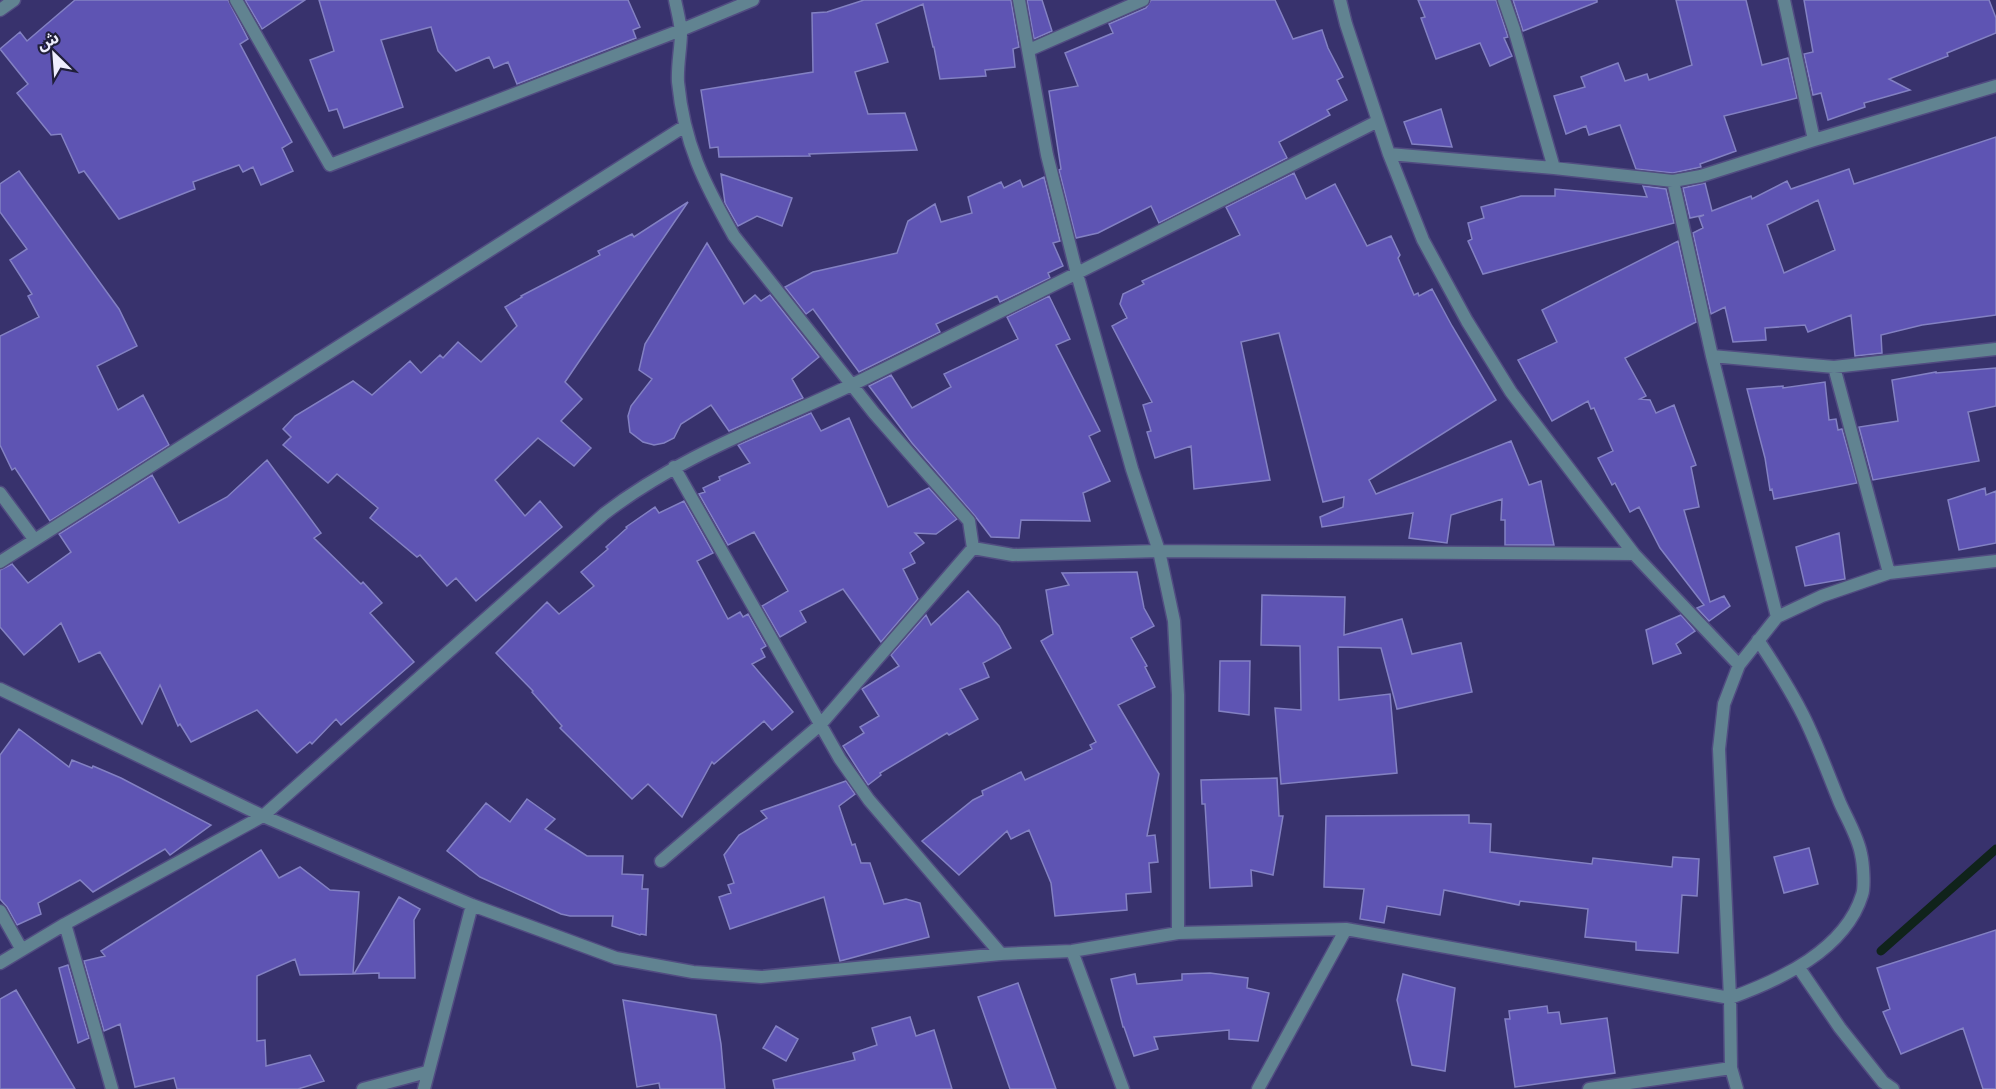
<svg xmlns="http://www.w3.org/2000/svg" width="1996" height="1089" viewBox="0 0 1996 1089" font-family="'Titillium Web','Noto Sans Arabic',sans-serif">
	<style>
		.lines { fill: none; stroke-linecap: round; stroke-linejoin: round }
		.stream { stroke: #10231b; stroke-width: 9 }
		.building { fill: #5e54b3; stroke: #8381c3; stroke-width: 1.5; fill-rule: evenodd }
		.minor-casing { stroke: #514c81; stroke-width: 15 }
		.tertiary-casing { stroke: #514c81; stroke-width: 15 }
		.minor { stroke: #618391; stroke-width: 12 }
		.tertiary { stroke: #618391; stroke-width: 12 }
	</style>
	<rect width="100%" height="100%" fill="#38326d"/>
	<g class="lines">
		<path class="stream" d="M1881 951 1996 849"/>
	</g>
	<path class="building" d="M75 0H228L248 39 240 44 292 142 282 148 293 171 261 185 253 167 243 172 239 165 193 182 195 189 119 219 84 171 79 173 61 134 51 135 17 93 28 84 0 49 20 32 27 41Z
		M245 0H305L262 29Z
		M319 0H628L640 27 633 30 636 38 517 84 508 62 494 68 489 57 456 71 438 51 431 27 381 40 403 107 344 128 337 109 329 111 310 60 334 51Z
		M864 0H1011L1019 47 1013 49 1015 67 985 70 986 76 940 79 934 47H933L923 4 876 24 888 62 855 72 868 114 905 113 917 150 809 154 810 156 719 157 718 147 710 148 701 90 813 72 812 13 827 12Z
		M1027 0H1042L1052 31 1034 39Z
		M1151 0H1275L1293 39 1322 30 1328 48 1343 77 1337 80 1347 100 1327 110 1330 115 1279 142 1287 158 1159 223 1151 206 1098 233 1076 238 1059 170 1061 169 1049 91 1078 86 1065 53 1113 33 1109 24 1146 8Z
		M1418 0H1496L1508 37 1504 38 1512 56 1490 66 1480 43 1436 59 1421 18 1425 17Z
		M1513 0H1597V2L1523 31Z
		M1676 0H1746L1762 65 1788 58 1797 98 1724 116 1736 151 1700 164 1701 167 1673 173 1636 169 1620 125 1589 135 1586 126 1566 134 1554 96 1585 87 1581 77 1618 63 1625 81 1647 74 1649 80 1692 65Z
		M1804 0H1989L1996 18V33L1947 53 1948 56 1889 79 1910 90 1864 103 1865 107 1828 120 1821 93 1813 95 1804 54 1813 52Z
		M1441 109 1452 147 1412 144 1404 122Z
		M1996 137V315L1922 325 1881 335 1882 353 1855 356 1851 315 1808 332 1805 325 1765 328 1766 340 1733 342 1725 307 1711 314 1693 233 1703 228 1699 217 1704 215 1690 218 1683 188 1705 183 1712 211 1751 196 1752 199 1787 181 1791 189 1849 169 1854 184ZM1818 200 1835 250 1784 273 1767 225Z
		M19 171 119 309 137 346 97 366 118 410 143 395 169 445 50 521 15 468 12 470 0 445V336L39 317 28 296 32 294 10 260 27 249 0 212V184Z
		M1294 173 1306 199 1335 184 1367 246 1391 236 1400 255 1398 258 1414 295 1418 293 1419 296 1432 289 1452 326 1496 400 1369 480 1376 494 1511 441 1529 485 1541 481 1554 545H1505V520H1501L1502 499 1451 515 1447 543 1409 538 1413 513 1322 527 1320 517 1343 507 1344 497 1323 502 1279 333 1241 342 1270 480 1194 489 1191 446 1155 458 1147 432 1151 431 1143 405 1152 402 1112 326 1127 318 1120 304 1123 294 1144 284 1142 281 1240 235 1226 207Z
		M721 174 792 198 782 226 757 216 738 226 725 203Z
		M1044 177 1060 241 1053 243 1063 266 1048 273 1050 278 1000 302 997 296 936 324 940 332 859 372 813 309 806 314 785 287 813 272 897 253 908 221 935 204 941 222 972 213 968 197 1001 182 1004 188 1020 180 1023 187Z
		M1643 186 1666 189 1674 223 1483 274 1468 241 1472 239 1468 223 1484 218 1481 207 1521 196H1555V189L1647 197Z
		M688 202 565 382 582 399 561 421 591 448 574 466 538 438 495 480 525 516 540 501 562 527 476 601 456 578 447 586 420 555 417 557 370 518 378 508 337 474 328 483 283 445 291 437 283 429 295 416 353 381 372 395 410 361 421 373 440 355 443 358 458 342 481 362 517 326 505 307 522 297 521 296 600 255 598 251 632 234 634 237Z
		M1678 241 1696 322 1625 358 1646 396 1640 399 1650 400 1656 413 1674 405 1696 465 1691 467 1699 507 1684 510 1710 602 1724 596 1730 606 1709 621 1697 608 1704 605 1660 548 1639 507 1630 512 1615 483 1612 485 1598 458 1613 451 1594 408 1591 409 1588 401 1552 421 1518 360 1557 342 1542 310Z
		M707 243 744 304 755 295 761 301 770 295 819 357 792 379 803 398 729 431 711 405 681 424 674 438 664 443 654 445 643 442 630 432 628 416 631 406 652 379 639 370 645 344Z
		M1049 296 1070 339 1056 345 1100 431 1089 436 1110 481 1083 493 1090 521 1021 520 1019 538 991 537 975 516 912 443 869 386 891 375 912 408 951 387 944 374 1018 339 1007 317Z
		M1996 368V406L1968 412 1979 461 1873 480 1859 427 1898 421 1892 380 1936 372V373Z
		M1825 382 1829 420 1836 419 1838 430 1842 429 1857 483 1774 499 1772 489 1770 490 1765 458 1747 389 1783 386V388Z
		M811 413 821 431 849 418 888 507 929 488 957 519 936 534 915 533 924 543 910 553 915 563 903 569 918 599 881 642 843 589 800 611 806 622 780 637 762 606 788 591 754 532 728 545 699 494 705 492 703 488 720 480 719 477 750 463 738 445Z
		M267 460 321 533 314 538 361 584 363 582 382 603 370 613 414 662 341 725 336 719 312 744 310 742 297 753 257 710 191 742 180 724 178 726 160 685 142 724 100 652 79 662 61 623 24 655 0 627V570L12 564 28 583 71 552 59 534 152 475 179 523 227 497Z
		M1985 488 1986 495 1996 491V543L1959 550 1948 500Z
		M684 501 713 553 697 561 728 619 740 612 743 617 748 614 766 646 761 649 765 657 752 664 793 712 772 730 764 721 714 764 712 762 682 817 648 784 632 799 560 728 562 726 532 692 533 691 496 653 547 602 559 614 594 586 581 572 608 549 606 547 627 528 626 527 655 507 659 513Z
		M1839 533 1845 579 1805 586 1796 547Z
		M1137 572 1144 608 1154 626 1131 638 1147 666 1145 667 1155 687 1118 705 1159 774 1147 836 1155 835 1158 862 1149 863 1151 892 1126 894 1127 910 1055 916 1051 883 1029 830 1011 839 1007 831 959 875 922 841 973 800 983 795 982 791 1021 772 1025 780 1092 749 1090 745 1096 742 1041 641 1053 634 1046 590 1069 585 1062 573Z
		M968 591 999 626 1011 648 983 663 989 677 960 689 978 719 949 735 947 733 880 773 881 775 868 785 843 746 864 733 860 727 879 716 862 689 899 666 891 655 926 615 931 625Z
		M1262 595 1345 597 1344 635 1402 619 1412 654 1461 643 1472 692 1397 709 1381 648 1338 647 1339 700 1390 694 1397 773 1281 784 1275 708 1301 710 1300 646 1261 645Z
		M1681 615 1695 631 1676 644 1681 653 1653 664 1646 630Z
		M1220 661H1250L1249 715 1219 711Z
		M19 729 69 767 72 760 92 768 93 766 121 778 211 825 170 855 165 849 93 892 80 880 38 903 41 914 17 925 7 907 0 899V755Z
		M1277 778 1279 816H1283L1273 875 1251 870 1252 886 1210 888 1205 804H1202L1201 780Z
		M846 781 855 794 839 806 852 845 855 844 861 863H870L884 904 906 899 920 903 929 937 840 961 824 897 730 929 719 897 731 893 728 885 734 883 724 855 739 835 767 818 761 811Z
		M527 799 555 819 545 829 587 856H623L622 874 643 875 642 889H648L646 935 641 934 640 935 612 926 613 916H570L561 914 480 877 447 851 486 803 510 822Z
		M1469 815V823L1491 824 1490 852 1592 864 1593 858 1672 867 1673 857 1699 859 1697 896 1682 895 1678 953 1636 950V942L1585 937 1588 909 1520 901 1519 905 1444 890 1440 915 1387 906 1384 923 1360 919 1364 889 1324 887 1326 816Z
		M1809 848 1818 884 1784 893 1774 857Z
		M261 850 279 878 300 867 330 890 359 892 353 974 300 975 295 959 257 976V1041L265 1040 266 1066 310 1055 324 1081 298 1089H177L174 1078 135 1087 120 1024 104 1031 84 961 105 956 101 951Z
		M399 897 420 909 414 920 415 978H379V973L354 974Z
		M1996 930V1089H1983L1963 1028 1901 1054 1883 1012 1890 1009 1877 968Z
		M68 965 89 1038 78 1043 59 968Z
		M1210 973 1248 978 1247 988 1269 993 1258 1041 1229 1039V1030L1154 1037 1158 1049 1134 1056 1124 1027H1123L1111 979 1135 974 1137 984 1182 980V974Z
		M1403 974 1455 988 1445 1071 1412 1065 1397 1000Z
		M1018 983 1056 1089H1010L978 997Z
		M16 990 75 1089H0V999Z
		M623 1000 716 1015 721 1044 725 1089H660L659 1083 637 1087Z
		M1547 1006 1548 1013 1559 1012 1561 1024 1607 1018 1615 1073 1515 1087 1505 1019H1510L1509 1011Z
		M910 1017 916 1036 934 1030 952 1089H775L773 1080 855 1060 853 1053 877 1045 872 1028Z
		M776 1026 798 1039 786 1061 763 1048Z"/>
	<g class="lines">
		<g class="minor-casing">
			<path id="minor" d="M236 0 330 165 681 30 753 0
				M675 0C677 10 680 21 681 32 681 48 677 65 678 82 684 144 704 183 734 236L874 413 969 521 973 548 1013 555 1159 551 1634 554
				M1019 0 1047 155 1077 274 1132 469 1159 551 1174 621 1178 695V933
				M1340 0 1346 24 1389 154 1423 240 1467 321 1511 392 1634 554 1739 665 1724 704 1719 749 1730 998 1731 1068 1737 1089
				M1504 0 1514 29 1554 168
				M1784 0 1814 140
				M1029 50 1143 0
				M1389 154 1554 168 1673 181 1701 176 1814 140 1996 86
				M1673 181 1712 356 1777 617 1739 665
				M1712 356 1834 367 1996 349
				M1834 367 1889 573
				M674 467 840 759 869 800 1001 954
				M0 493 34 539
				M0 562 685 126
				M1777 617 1822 596 1889 573 1996 561
				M0 689 263 816 472 905 616 958 693 972 761 977 1001 954 1072 951 1178 933 1346 929 1730 998C1780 980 1845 950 1862 895 1865 887 1863 862 1861 854 1858 837 1847 819 1840 803 1828 774 1817 743 1803 715 1790 689 1774 664 1758 640
				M661 861 820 725 973 548
				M0 911 22 950
				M65 924 112 1089
				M1072 951 1123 1089
				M0 963 65 924 263 816 604 514C684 452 779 421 868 377 1039 293 1209 207 1378 121
				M1799 968 1840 1028 1883 1082 1893 1089
				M363 1089 427 1072
				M424 1089 472 905
				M1258 1089 1346 929
				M1589 1089 1731 1068"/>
		</g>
		<g class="tertiary-casing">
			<path id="tertiary" d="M0 10 14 0"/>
		</g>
		<use href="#minor" class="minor"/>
		<use href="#tertiary" class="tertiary"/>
	</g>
	<g transform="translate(54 54) rotate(335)" stroke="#201f3a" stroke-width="4.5" paint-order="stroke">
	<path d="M0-4.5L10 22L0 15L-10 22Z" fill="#eeeefd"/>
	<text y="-9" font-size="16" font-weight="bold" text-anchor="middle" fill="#eeeefd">ش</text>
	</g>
</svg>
